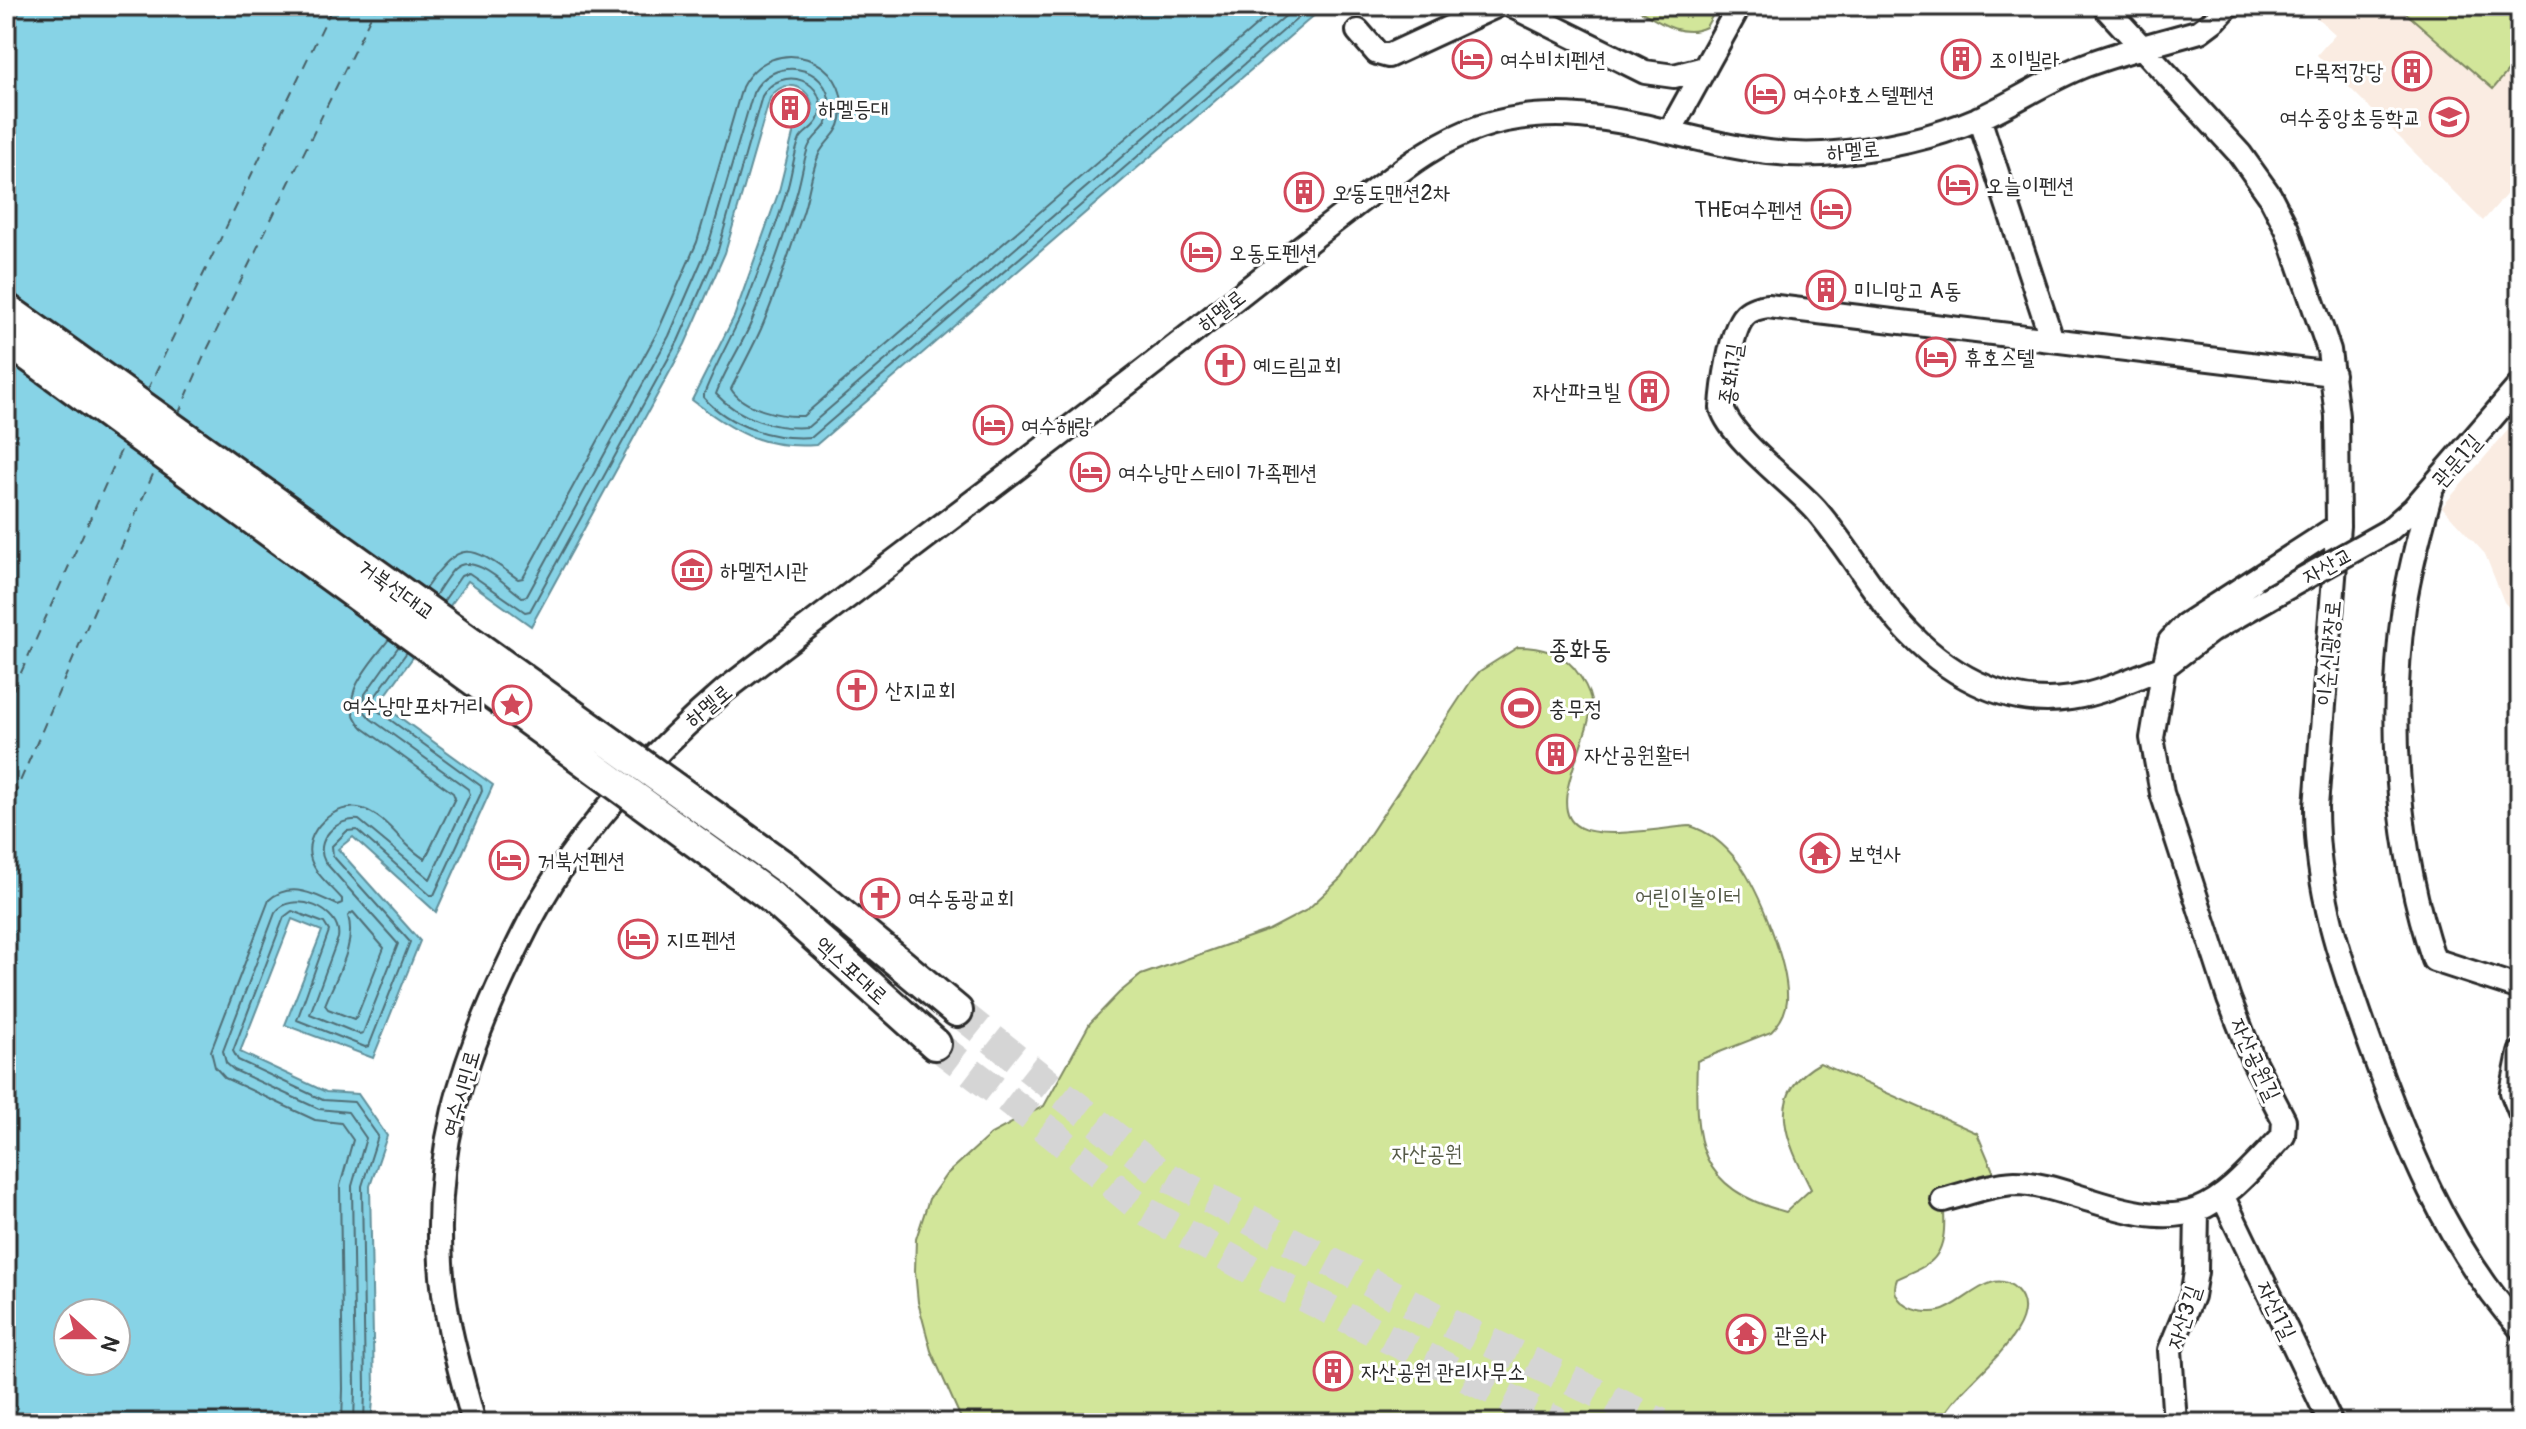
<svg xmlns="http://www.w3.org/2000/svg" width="2526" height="1429" viewBox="0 0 2526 1429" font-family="Pangolin,'Poor Story',sans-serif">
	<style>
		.built { fill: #faece2 }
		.green { fill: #d2e69a; stroke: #7e8862; stroke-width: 2 }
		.water { fill: #87d3e6; stroke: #62909b; stroke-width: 2; fill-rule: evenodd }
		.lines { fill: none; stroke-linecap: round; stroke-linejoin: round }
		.shore { stroke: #506e76; stroke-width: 2 }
		.ferry { stroke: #475d63; stroke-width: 2; stroke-dasharray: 10 8; stroke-linecap: butt }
		.major-tunnel { stroke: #d5d5d5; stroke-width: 30; stroke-dasharray: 30 15; stroke-linecap: butt }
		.minor-casing { stroke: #2b2b2b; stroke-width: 28 }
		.major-casing { stroke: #2b2b2b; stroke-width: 36 }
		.minor { stroke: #fff; stroke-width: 22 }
		.major { stroke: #fff; stroke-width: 30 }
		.minor-bridge-casing { stroke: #2b2b2b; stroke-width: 28; stroke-linecap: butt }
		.major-bridge-casing { stroke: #2b2b2b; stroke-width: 36; stroke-linecap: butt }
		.minor-bridge { stroke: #fff; stroke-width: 22 }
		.major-bridge { stroke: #fff; stroke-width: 30 }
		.labels { text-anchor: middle; stroke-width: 6; stroke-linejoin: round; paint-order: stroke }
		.poi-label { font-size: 22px; fill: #2b2b2b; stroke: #fff; text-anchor: start }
		.street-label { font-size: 22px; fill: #2b2b2b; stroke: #fff }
		.park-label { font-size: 22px; fill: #555a47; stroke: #fff }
		.quarter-label { font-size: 26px; fill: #2b2b2b; stroke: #fff }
	</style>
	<rect width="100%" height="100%" fill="#fff"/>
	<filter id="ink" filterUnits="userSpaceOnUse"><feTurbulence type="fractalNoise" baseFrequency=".0125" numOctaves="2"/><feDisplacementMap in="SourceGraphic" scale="16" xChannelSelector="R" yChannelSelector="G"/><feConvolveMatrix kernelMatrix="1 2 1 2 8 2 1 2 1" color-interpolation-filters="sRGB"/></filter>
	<g filter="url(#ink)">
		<path class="built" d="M2304 6H2520V179L2483 221 2317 55 2335 34Z
			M2520 416V620L2504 602 2485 554 2442 507Z"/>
		<path class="green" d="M1632 6H1718L1706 27C1680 40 1655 19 1632 6Z
			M2398 6H2520V57L2493 89Z
			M1518 647C1538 647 1560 652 1574 668 1581 677 1589 689 1591 701 1594 734 1543 808 1579 827 1602 840 1662 828 1690 826 1710 832 1725 845 1738 862 1759 890 1789 965 1787 1000 1786 1013 1780 1023 1771 1032L1697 1061C1694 1143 1697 1188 1786 1212L1811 1189C1788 1143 1762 1095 1820 1063L1977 1133 1996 1178 1943 1193C1944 1216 1950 1251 1926 1265 1917 1271 1906 1274 1897 1279 1887 1303 1919 1316 1940 1311 1963 1306 1992 1265 2016 1289 2055 1328 1943 1393 1942 1423H963L931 1351 918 1302 915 1271 916 1239 929 1199 946 1175 991 1134 1044 1106 1090 1023 1119 993 1141 975 1269 930 1307 910 1341 878 1471 681 1480 671Z"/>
		<path class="water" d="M6 6H1325L816 445C762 449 734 432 692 400L734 317 779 191 794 130C837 112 794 63 770 98L725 253 685 344 531 626 468 581 380 703 493 785 436 912 353 837 338 849 420 941 373 1058 285 1025 322 931 292 919 240 1052 326 1092 358 1094 387 1136 370 1186 374 1389 371 1423H6ZM68 1313H116V1361H68Z"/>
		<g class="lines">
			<path class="shore" d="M425 589C462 537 470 545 518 579L523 578 658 331 697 242 742 87C771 31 853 57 841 119 838 135 825 141 819 154 811 173 809 194 803 213 789 252 777 292 761 329 752 349 741 369 731 389 743 409 781 417 803 416L1279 6
				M435 596C441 587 447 576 454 569 474 551 506 586 522 597L527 596 669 336 708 246 753 93C771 56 829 62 830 107 831 130 814 132 808 148 803 163 801 180 796 196 784 238 768 282 751 323 741 347 725 369 716 394 738 418 776 430 808 427L1297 6
				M443 602 461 576 469 573 525 612 530 611 678 341 718 250 762 96C782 63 830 81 819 117 816 128 804 131 800 139 793 155 792 176 786 193 777 226 763 259 751 291 738 328 716 361 703 397 730 427 773 440 812 437L1312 6
				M353 912 384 948 357 1016 354 1019 328 1009 325 1005C335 978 357 945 348 916Z
				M342 1423 343 1389 340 1186 353 1140 341 1123 315 1120 225 1078 215 1067 211 1051 269 900C290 881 315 894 337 905L342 903V899C332 887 316 875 311 860 301 833 336 800 363 809 388 817 403 847 425 859L455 798 453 793 363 728C333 699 371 664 389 639
				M354 1423 355 1389 352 1186 366 1138 348 1112 319 1109 234 1070 226 1063 223 1051 275 913C291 889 343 909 338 938L310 1014 359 1034 363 1033 398 944 325 862C313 841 337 817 359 820L430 879 470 794 468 789 371 719 364 711 365 694 399 646
				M364 1423 365 1389 362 1186 378 1136 354 1102 323 1100 238 1060 233 1051 284 917 292 911 324 923 329 931 297 1020 365 1047 369 1046 410 942 333 856 332 846 347 831 357 830 430 895H434L482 791 481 786 374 708V698L407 652"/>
			<path class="ferry" d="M147 391 333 6
				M178 415 204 356 376 6
				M6 706 125 441
				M6 814 157 465"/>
			<path class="major-tunnel" d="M957 1011 1162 1174 1438 1318 1661 1423
				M935 1044 1054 1135 1141 1209 1264 1277 1559 1423"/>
			<g class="minor-casing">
				<path id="minor" d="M1512 6 1645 72 1674 76 1705 68
					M2104 6 2240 154 2270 196 2287 229 2329 350 2337 416 2338 526 2316 807C2316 891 2340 960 2368 1038 2404 1139 2447 1247 2520 1328
					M1358 31 1377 53 1388 56 1496 6
					M1979 118 2052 340
					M1670 131 1739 6
					M2333 374 1768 306C1759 307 1750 309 1744 316 1731 330 1723 388 1722 408 1731 439 1793 484 1816 510 1847 546 1870 588 1900 623 1943 672 2005 709 2071 698 2103 693 2134 678 2164 667L2170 641 2185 625 2338 526
					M2432 488C2421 527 2410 567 2404 607 2388 720 2397 852 2434 960L2520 988
					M2388 531 2414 508 2520 385
					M2520 1053 2512 1092 2520 1112
					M2223 1197 2331 1423
					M1943 1200C1966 1194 1991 1184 2015 1183 2041 1183 2069 1194 2093 1201 2197 1234 2214 1209 2283 1136L2284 1120 2253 1060 2229 999 2162 793 2152 738 2164 667 2211 631 2267 599
					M474 1423C460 1370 444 1318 441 1263 434 1153 460 1067 506 970 524 932 543 893 568 859 613 796 667 740 725 690 880 571 1037 455 1191 334 1246 290 1302 246 1358 203 1397 174 1434 142 1480 127 1602 87 1704 161 1823 154 1878 150 1929 140 1980 118 2016 102 2049 79 2086 65 2123 51 2163 42 2200 31L2216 19 2228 6
					M2175 1423 2170 1350 2192 1296 2196 1272 2197 1210"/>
			</g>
			<g class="major-casing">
				<path id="major" d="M787 869 957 1011
					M770 896 935 1044"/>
			</g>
			<use href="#minor" class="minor"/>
			<use href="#major" class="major"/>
			<g class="minor-bridge-casing">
				<path id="minor-bridge" d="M2267 599 2388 531"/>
			</g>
			<g class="major-bridge-casing">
				<path id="major-bridge" d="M6 309 787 869
					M6 339 770 896"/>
			</g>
			<use href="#minor-bridge" class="minor-bridge"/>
			<use href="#major-bridge" class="major-bridge"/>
		</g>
	</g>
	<defs>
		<g id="hotel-ring" transform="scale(2)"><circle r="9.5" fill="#fff" stroke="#d1495b" stroke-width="1.5"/><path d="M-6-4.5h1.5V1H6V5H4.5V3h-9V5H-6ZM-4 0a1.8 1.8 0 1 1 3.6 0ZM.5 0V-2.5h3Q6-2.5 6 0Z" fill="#d1495b"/></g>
		<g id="building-ring" transform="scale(2)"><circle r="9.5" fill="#fff" stroke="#d1495b" stroke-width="1.5"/><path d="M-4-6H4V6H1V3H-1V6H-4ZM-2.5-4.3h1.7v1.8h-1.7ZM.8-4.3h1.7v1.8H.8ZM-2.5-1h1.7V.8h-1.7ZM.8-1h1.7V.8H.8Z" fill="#d1495b"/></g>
		<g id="school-ring" transform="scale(2)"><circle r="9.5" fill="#fff" stroke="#d1495b" stroke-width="1.5"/><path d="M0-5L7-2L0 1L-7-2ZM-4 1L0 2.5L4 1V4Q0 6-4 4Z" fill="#d1495b"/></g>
		<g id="church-ring" transform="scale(2)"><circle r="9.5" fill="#fff" stroke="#d1495b" stroke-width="1.5"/><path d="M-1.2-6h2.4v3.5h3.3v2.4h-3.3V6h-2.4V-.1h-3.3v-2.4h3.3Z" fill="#d1495b"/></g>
		<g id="museum-ring" transform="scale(2)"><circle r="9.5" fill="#fff" stroke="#d1495b" stroke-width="1.5"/><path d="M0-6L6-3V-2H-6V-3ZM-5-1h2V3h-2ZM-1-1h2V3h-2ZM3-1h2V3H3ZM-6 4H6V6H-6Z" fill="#d1495b"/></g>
		<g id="sight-ring" transform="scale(2)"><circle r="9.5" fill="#fff" stroke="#d1495b" stroke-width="1.5"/><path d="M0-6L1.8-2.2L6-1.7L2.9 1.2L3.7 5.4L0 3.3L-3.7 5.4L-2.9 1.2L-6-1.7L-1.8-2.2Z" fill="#d1495b"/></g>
		<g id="stadium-ring" transform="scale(2)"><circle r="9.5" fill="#fff" stroke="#d1495b" stroke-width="1.5"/><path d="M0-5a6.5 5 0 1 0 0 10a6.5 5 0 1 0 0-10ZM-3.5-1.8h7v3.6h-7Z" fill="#d1495b"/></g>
		<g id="temple-ring" transform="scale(2)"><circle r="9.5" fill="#fff" stroke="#d1495b" stroke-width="1.5"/><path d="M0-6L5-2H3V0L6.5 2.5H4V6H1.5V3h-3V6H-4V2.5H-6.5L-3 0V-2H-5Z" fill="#d1495b"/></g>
	</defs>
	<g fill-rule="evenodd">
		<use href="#hotel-ring" x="1472" y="59"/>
		<use href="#building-ring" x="1961" y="59"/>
		<use href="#building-ring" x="2412" y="71"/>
		<use href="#hotel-ring" x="1765" y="94"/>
		<use href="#building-ring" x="790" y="108"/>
		<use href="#school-ring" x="2449" y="117"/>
		<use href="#hotel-ring" x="1958" y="185"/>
		<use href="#building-ring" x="1304" y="192"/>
		<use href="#hotel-ring" x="1831" y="209"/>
		<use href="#hotel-ring" x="1201" y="252"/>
		<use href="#building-ring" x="1826" y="290"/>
		<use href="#hotel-ring" x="1936" y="357"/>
		<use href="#church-ring" x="1225" y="365"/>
		<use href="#building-ring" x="1649" y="391"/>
		<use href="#hotel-ring" x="993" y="425"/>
		<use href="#hotel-ring" x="1090" y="472"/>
		<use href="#museum-ring" x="692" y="570"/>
		<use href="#church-ring" x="857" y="690"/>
		<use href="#sight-ring" x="512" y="705"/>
		<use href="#stadium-ring" x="1521" y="708"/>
		<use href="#building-ring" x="1556" y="754"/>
		<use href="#temple-ring" x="1820" y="853"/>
		<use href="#hotel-ring" x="509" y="860"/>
		<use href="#church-ring" x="880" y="898"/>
		<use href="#hotel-ring" x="638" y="939"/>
		<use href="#temple-ring" x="1746" y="1334"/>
		<use href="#building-ring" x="1333" y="1371"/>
	</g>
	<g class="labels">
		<g class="poi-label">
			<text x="1500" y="67">여수비치펜션</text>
			<text x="1989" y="67">조이빌라</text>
			<text x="2384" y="79" text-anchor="end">다목적강당</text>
			<text x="1793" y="102">여수야호스텔펜션</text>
			<text x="818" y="116">하멜등대</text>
			<text x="2421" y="125" text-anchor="end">여수중앙초등학교</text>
			<text x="1986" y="193">오늘이펜션</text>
			<text x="1332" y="200">오동도맨션2차</text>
			<text x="1803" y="217" text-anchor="end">THE여수펜션</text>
			<text x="1229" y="260">오동도펜션</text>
			<text x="1854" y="298">미니망고 A동</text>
			<text x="1964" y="365">휴호스텔</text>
			<text x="1253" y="373">예드림교회</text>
			<text x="1621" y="399" text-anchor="end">자산파크빌</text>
			<text x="1021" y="433">여수해랑</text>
			<text x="1118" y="480">여수낭만스테이 가족펜션</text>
			<text x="720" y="578">하멜전시관</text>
			<text x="885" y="698">산지교회</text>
			<text x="484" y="713" text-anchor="end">여수낭만포차거리</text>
			<text x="1549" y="716">충무정</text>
			<text x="1584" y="762">자산공원활터</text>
			<text x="1848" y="861">보현사</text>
			<text x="537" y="868">거북선펜션</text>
			<text x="908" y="906">여수동광교회</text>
			<text x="666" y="947">지뜨펜션</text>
			<text x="1774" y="1342">관음사</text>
			<text x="1361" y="1379">자산공원 관리사무소</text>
		</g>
		<g class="street-label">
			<text transform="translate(1853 150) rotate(-5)" y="8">하멜로</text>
			<text transform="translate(1221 310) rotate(-38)" y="8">하멜로</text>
			<text transform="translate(1730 374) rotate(-82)" y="8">종화1길</text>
			<text transform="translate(2456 460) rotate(-49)" y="8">관문1길</text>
			<text transform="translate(2327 565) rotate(-29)" y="8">자산교</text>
			<text transform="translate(397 589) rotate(36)" y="8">거북선대교</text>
			<text transform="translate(2328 653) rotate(-85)" y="8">이순신광장로</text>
			<text transform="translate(708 705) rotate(-40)" y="8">하멜로</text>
			<text transform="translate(852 970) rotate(42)" y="8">엑스포대로</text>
			<text transform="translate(2256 1059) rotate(65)" y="8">자산공원길</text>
			<text transform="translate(460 1093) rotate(-74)" y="8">여수시민로</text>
			<text transform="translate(2277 1310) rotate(64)" y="8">자산1길</text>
			<text transform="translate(2183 1317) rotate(-72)" y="8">자산3길</text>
		</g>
		<g class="park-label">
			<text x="1688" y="904">어린이놀이터</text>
			<text x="1427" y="1161">자산공원</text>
		</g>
		<g class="quarter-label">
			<text x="1580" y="658">종화동</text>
		</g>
	</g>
	<rect width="2526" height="1429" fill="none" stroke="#fff" stroke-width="32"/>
	<rect x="16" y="16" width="2494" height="1397" fill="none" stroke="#2b2b2b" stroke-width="3" filter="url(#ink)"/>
	<g transform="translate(92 1337) rotate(111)"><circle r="38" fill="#ffffff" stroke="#aaaaaa" stroke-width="2"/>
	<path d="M0-6L14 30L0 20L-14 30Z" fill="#d1495b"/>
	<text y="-12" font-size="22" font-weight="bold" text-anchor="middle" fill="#2b2b2b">N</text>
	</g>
</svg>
